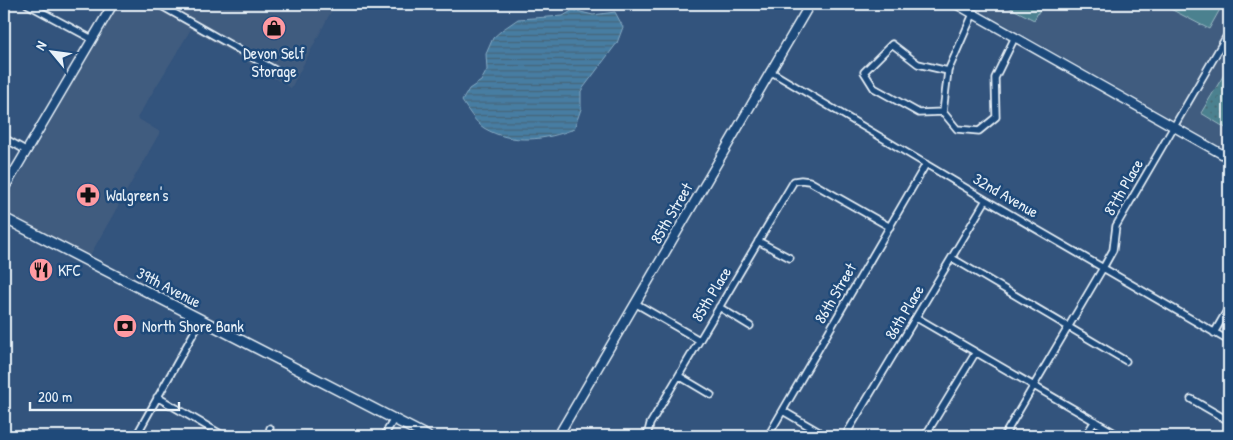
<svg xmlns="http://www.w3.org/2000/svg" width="1233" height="440" viewBox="0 0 1233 440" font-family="'Patrick Hand',sans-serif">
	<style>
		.built { fill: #415c7f }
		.green { fill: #4c818f; stroke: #9ab9c4 }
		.park { fill: url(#park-dots); stroke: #9ab9c4 }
		.water { fill: url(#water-rules); stroke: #87abc4 }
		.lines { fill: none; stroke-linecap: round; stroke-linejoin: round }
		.minor-casing { stroke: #e8f1f8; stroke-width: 9 }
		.tertiary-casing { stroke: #e8f1f8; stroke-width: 11 }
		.secondary-casing { stroke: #e8f1f8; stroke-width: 12 }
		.minor { stroke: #1f4a7a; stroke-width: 5.5 }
		.tertiary { stroke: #1f4a7a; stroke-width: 8 }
		.secondary { stroke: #1f4a7a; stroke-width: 9 }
		.labels { text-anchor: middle; stroke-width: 5; stroke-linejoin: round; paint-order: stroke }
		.poi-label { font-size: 16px; fill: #e8f1f8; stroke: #1f4a7a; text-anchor: start }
		.street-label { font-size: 16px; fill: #e8f1f8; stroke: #1f4a7a }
	</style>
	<defs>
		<pattern id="park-dots" width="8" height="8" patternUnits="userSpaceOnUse" patternTransform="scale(1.25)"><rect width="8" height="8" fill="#4c818f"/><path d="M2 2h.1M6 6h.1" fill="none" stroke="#496770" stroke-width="1.8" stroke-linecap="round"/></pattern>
		<pattern id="water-rules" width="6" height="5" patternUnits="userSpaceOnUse" patternTransform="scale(1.25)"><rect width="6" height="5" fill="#467da2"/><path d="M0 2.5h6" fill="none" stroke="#46657a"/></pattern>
	</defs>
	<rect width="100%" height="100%" fill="#33547d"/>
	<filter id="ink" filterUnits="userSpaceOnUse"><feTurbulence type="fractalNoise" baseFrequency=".02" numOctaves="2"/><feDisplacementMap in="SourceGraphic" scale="10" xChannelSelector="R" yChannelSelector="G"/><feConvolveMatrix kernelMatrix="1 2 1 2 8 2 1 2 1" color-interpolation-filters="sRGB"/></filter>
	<g filter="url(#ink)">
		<path class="built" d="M119 4H335L291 88 191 29 137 118 160 132 89 257 4 211V202Z
			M969 4H1229V151Z"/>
		<path class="green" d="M1003 4H1043L1034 20Z
			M1161 4H1223L1209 29Z"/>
		<path class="park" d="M1229 66V130L1201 113Z"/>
		<path class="water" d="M573 10 593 15 615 12 623 27 617 43 581 91V109L574 129C546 140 512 145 484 128 475 122 468 110 462 101L469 89 481 81 487 70 486 54 493 38 502 30 518 19 563 16Z"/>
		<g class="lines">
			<g class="minor-casing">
				<path id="minor" d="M27 4 92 39
					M158 4 282 74
					M770 71 986 200 1229 341
					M948 71 918 64 892 44 864 72 874 88 919 113 943 112 957 129 979 131 996 117 995 78 1015 37
					M943 112 948 71 973 14
					M4 138 27 151
					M758 241 790 258
					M952 258 1126 361
					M635 303 699 340
					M719 307 750 326
					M917 318 1120 436
					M1214 333 1229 307
					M679 376 711 395
					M157 397 224 436
					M1191 399 1229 421
					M783 411 826 436
					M136 436 201 320
					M268 436 270 428
					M384 436 394 419
					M647 436 650 424 794 181 801 180 809 181 890 227
					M768 436 926 164
					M845 436 986 200
					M925 436 976 352
					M1004 436 1103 268 1113 250 1116 226 1229 32
					M1085 436 1095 421"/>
			</g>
			<g class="tertiary-casing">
				<path id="tertiary" d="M956 4 1229 158
					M4 189 113 4
					M558 436 810 4"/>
			</g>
			<g class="secondary-casing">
				<path id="secondary" d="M4 218 427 436"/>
			</g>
			<use href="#minor" class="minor"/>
			<use href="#tertiary" class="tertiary"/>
			<use href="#secondary" class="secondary"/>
		</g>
	</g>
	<defs>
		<g id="shop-disc" transform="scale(1.25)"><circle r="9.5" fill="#ff9aa2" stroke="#1f4a7a"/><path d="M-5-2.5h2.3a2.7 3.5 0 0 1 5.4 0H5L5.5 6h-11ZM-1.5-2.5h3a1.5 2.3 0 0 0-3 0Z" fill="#111"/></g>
		<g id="pharmacy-disc" transform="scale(1.25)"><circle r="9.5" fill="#ff9aa2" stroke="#1f4a7a"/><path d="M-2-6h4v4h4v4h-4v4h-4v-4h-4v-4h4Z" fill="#111"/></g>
		<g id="restaurant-disc" transform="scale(1.25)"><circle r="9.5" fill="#ff9aa2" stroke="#1f4a7a"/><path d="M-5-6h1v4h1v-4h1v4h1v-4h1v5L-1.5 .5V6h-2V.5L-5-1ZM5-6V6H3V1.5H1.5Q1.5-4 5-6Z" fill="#111"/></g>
		<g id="bank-disc" transform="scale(1.25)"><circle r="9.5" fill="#ff9aa2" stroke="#1f4a7a"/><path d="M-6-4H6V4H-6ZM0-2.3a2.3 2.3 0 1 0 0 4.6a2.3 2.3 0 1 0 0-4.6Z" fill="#111"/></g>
	</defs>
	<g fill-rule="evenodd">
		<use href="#shop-disc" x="274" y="28"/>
		<use href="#pharmacy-disc" x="88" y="195"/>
		<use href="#restaurant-disc" x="41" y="270"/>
		<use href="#bank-disc" x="125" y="326"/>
	</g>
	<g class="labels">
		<g class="poi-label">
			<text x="274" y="59" text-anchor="middle">Devon Self<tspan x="274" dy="18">Storage</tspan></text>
			<text x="106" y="201">Walgreen's</text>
			<text x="58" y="276">KFC</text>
			<text x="142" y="332">North Shore Bank</text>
		</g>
		<g class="street-label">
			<text transform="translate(1123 187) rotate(-60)" y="6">87th Place</text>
			<text transform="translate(1006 195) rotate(30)" y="6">32nd Avenue</text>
			<text transform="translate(671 213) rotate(-60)" y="6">85th Street</text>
			<text transform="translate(169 287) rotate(27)" y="6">39th Avenue</text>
			<text transform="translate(835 293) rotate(-60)" y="6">86th Street</text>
			<text transform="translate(711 294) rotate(-59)" y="6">85th Place</text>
			<text transform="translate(904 312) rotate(-59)" y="6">86th Place</text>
		</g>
	</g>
	<rect width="1233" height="440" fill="none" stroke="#1f4a7a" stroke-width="20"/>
	<rect x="10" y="10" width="1213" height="420" fill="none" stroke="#e8f1f8" stroke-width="2" filter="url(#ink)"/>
	<g transform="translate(52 52) rotate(299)" stroke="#1f4a7a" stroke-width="4" paint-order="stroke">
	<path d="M0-4L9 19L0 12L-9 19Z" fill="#e8f1f8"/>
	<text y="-8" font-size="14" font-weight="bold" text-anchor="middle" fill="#e8f1f8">N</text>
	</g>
	<path d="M30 402v8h149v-8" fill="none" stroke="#e8f1f8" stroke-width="2.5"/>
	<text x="38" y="402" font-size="15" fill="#e8f1f8" stroke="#1f4a7a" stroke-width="4" paint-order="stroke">200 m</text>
</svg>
